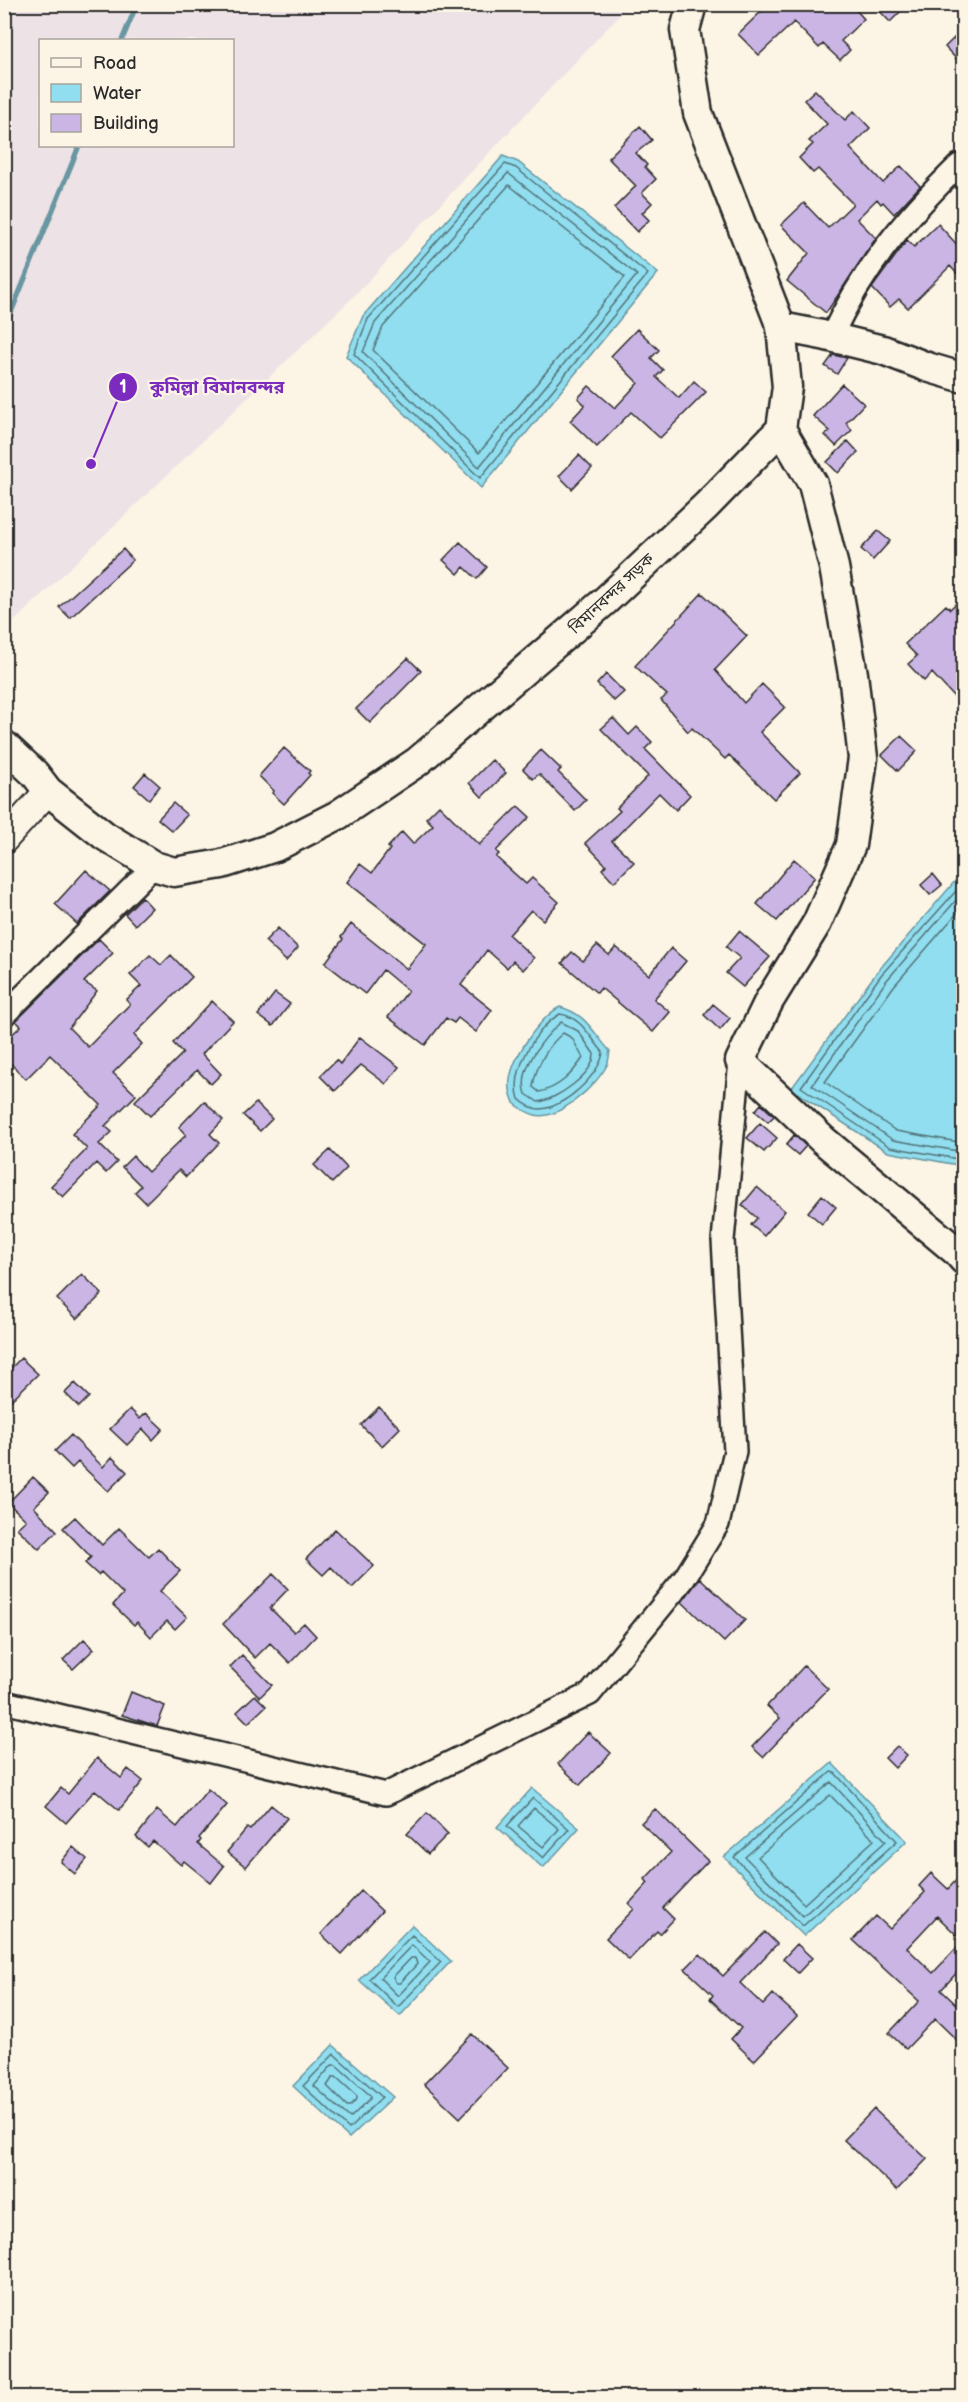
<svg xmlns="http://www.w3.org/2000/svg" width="968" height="2402" viewBox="0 0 968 2402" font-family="'Balsamiq Sans','Noto Sans Bengali',sans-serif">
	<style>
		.built { fill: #ede2e5; fill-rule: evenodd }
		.water { fill: #90deef; stroke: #6896a1; stroke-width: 1.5 }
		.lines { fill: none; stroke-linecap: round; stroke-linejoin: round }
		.shore { stroke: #537379; stroke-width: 1.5 }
		.stream { stroke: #6896a1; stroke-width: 5 }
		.building { fill: #cab5e5; stroke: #2b2b2b; stroke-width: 1.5 }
		.minor-casing { stroke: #2b2b2b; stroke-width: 26 }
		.tertiary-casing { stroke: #2b2b2b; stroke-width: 30 }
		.secondary-casing { stroke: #2b2b2b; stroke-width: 33 }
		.minor { stroke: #fcf5e5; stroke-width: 21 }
		.tertiary { stroke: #fcf5e5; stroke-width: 26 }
		.secondary { stroke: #fcf5e5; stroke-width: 28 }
		.labels { text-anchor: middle; stroke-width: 4.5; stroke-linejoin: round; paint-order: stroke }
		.street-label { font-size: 16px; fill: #2b2b2b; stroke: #fcf5e5 }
		.leader { fill: none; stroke: #7b2cbf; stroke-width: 2 }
		.callout-dot { fill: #7b2cbf; stroke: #fcf5e5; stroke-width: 2 }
		.mark-label { font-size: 18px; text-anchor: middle; font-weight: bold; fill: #fff }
		.callout-label { font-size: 18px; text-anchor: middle; font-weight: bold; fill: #7b2cbf; stroke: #fcf5e5; stroke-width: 4.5; stroke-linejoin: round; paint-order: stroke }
	</style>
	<rect width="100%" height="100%" fill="#fcf5e5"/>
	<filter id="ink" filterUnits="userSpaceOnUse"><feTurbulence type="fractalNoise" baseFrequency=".0167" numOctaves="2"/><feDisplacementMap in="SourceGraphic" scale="12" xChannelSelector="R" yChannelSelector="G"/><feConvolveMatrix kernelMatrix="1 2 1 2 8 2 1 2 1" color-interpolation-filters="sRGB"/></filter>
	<g filter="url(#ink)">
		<path class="built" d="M5 4 629 5 352 298 5 630ZM40 40H232V146H40Z"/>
		<path class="water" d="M503 156 518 162 658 273 481 488 346 356 363 316Z
			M963 875V1166L888 1152 791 1089 877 972 956 880Z
			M560 1007C587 1014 593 1033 610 1051 609 1055 609 1061 607 1065 598 1084 558 1121 535 1115 527 1113 520 1108 514 1103 513 1099 510 1094 510 1089 506 1065 539 1017 560 1007Z
			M832 1763 907 1841 804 1936 724 1857Z
			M532 1788 579 1828 543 1868 497 1827Z
			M412 1925 451 1961 400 2016 359 1980Z
			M333 2045 393 2097 349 2138 293 2086Z"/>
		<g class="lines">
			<path class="shore" d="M505 164 516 168 648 274 480 478 354 354 368 319Z
				M508 173 637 275 479 467 363 352 375 323Z
				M509 185 625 277 479 453 373 350 383 327Z
				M964 882 881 975 801 1087 890 1147 964 1160
				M964 891 887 980 812 1085 893 1140 964 1152
				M964 905 894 986 825 1082 896 1131 964 1143
				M560 1014C582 1017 590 1038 603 1052 601 1074 563 1109 540 1109 533 1109 524 1104 519 1099 510 1072 536 1027 560 1014Z
				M561 1022 578 1031 594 1054C594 1074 556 1100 538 1102L526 1094C517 1070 544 1037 561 1022Z
				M563 1033 572 1038 583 1058C572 1074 559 1088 539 1092L533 1087C535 1068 548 1045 563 1033Z
				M831 1772 835 1773 897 1841 803 1926 734 1857Z
				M831 1782 886 1841 803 1916 745 1857Z
				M830 1795 874 1840 804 1904 758 1857Z
				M533 1798 569 1829 543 1858 507 1826Z
				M534 1808 559 1829 543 1847 518 1826Z
				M412 1935 441 1962 398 2007 369 1979Z
				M412 1945 430 1962 398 1996 380 1978Z
				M411 1958H415L417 1964 400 1983H396L393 1977Z
				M334 2054 382 2097 349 2129 303 2086Z
				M332 2065H336L371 2096 370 2099 350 2118 314 2086Z
				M333 2077H336L357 2096V2099L350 2106H347L327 2086Z"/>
			<path class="stream" d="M122 40 137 4
				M4 330 79 146"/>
		</g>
		<path class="building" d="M769 4H851L864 19 841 41 850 50 840 60 823 44 819 48 794 22 759 55 738 34Z
			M873 4H892L900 12 890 22Z
			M963 29V66L945 47Z
			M815 90 845 120 854 111 870 128 850 148 883 183 901 166 920 186 894 214 883 202 881 204 877 199 857 219 876 238 826 313 787 281 809 253 781 225 804 203 828 228 853 204 818 169 813 173 799 158 813 144 809 141 827 124 804 100Z
			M640 126 652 140 636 153 647 165 645 167 656 179 642 193 652 203 642 213 649 220 637 232 614 208 636 186 608 158Z
			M938 224 963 251V280L950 266 908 308 899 299 890 307 872 288 905 243 907 240 914 247Z
			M637 329 659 350 651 358 663 370 656 377 679 398 694 381 706 392 660 438 631 412 597 447 570 421 585 405 578 398 589 386 615 408 638 383 611 356Z
			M833 355 847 358 837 374 825 366Z
			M842 384 864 404 846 423 852 430 836 446 825 435 830 431 813 416Z
			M848 441 858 452 838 473 827 462Z
			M579 455 592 468 572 489 559 476Z
			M878 531 890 541 873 560 861 549Z
			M460 542 487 567 477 579 464 567 458 574 443 560Z
			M123 549 133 560 70 618 59 607Z
			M702 593 747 636 715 670 744 703 762 684 785 707 760 732 800 773 774 799 729 755 725 759 692 728 688 732 661 700 667 695 635 666Z
			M963 597V689L955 698 932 673 924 681 908 664 917 656 905 644 946 605 950 609Z
			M408 658 421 671 370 723 356 709Z
			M606 674 624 692 614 701 597 684Z
			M613 718 629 735 637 727 652 742 645 749 690 795 676 810 659 793 612 841 634 862 614 882 602 869 606 865 585 843 620 811 617 808 648 776 601 729Z
			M901 736 917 751 898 771 882 755Z
			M284 748 310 771 308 773 310 775 284 804 272 793 274 791 259 776Z
			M541 750 561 769 558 772 586 800 575 811 539 774 533 779 523 769Z
			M492 760 506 773 482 797 469 783Z
			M145 773 160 786 149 799 134 786Z
			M173 803 187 815 172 831 158 819Z
			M439 805 479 845 518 806 530 817 496 851 499 854 496 857 526 884 532 878 559 902 543 920 531 910 509 935 534 958 523 970 513 961 507 968 487 950 461 985 492 1010 476 1032 458 1018 454 1023 446 1018 425 1045 388 1017 408 991 383 970 365 994 325 963 343 939 341 937 351 924 407 969 426 944 347 882 360 864 372 873 390 849 388 847 402 832 413 844 433 825 426 818Z
			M794 859 815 877 777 921 757 904Z
			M86 870 110 891 77 924 55 904Z
			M933 874 942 885 930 895 921 885Z
			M142 897 152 908 135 925 125 914Z
			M278 928 298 948 286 961 265 941Z
			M739 931 770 957 743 987 726 973 740 958 726 947Z
			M99 939 113 953 84 982 97 991 69 1028 88 1047 130 1004 126 1000 141 986 130 975 150 955 161 965 171 955 192 977 134 1035 142 1044 113 1073 136 1095 105 1126 112 1132 99 1144 117 1162 106 1173 96 1163 63 1197 51 1186 87 1149 72 1134 101 1105 50 1055 26 1079 4 1057V1042L21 1026 16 1021Z
			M597 945 609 955 616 947 649 975 671 948 686 961 654 999 670 1012 653 1032 601 988 597 993 562 963 572 952 583 961Z
			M275 993 290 1004 273 1026 258 1015Z
			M212 1001 233 1021 202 1054 221 1074 211 1084 197 1070 150 1116 135 1101 183 1053 173 1043Z
			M713 1004 730 1018 720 1030 704 1015Z
			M360 1037 399 1067 386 1084 361 1065 335 1091 320 1076 336 1060 340 1064Z
			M204 1101 223 1120 210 1134 219 1143 186 1177 179 1170 146 1203 135 1192 141 1186 122 1167 133 1156 148 1172 186 1135 179 1127Z
			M256 1103 272 1119 260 1131 243 1115Z
			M761 1104 774 1116 768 1122 755 1111Z
			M760 1123 777 1138 764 1152 747 1138Z
			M794 1135 806 1146 798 1155 786 1145Z
			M330 1150 347 1168 332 1183 314 1165Z
			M757 1187 785 1211 764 1236 751 1225 757 1218 742 1205Z
			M822 1195 836 1207 822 1224 808 1212Z
			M82 1274 102 1294 77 1319 57 1299Z
			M21 1358 38 1374 4 1407V1375Z
			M75 1383 89 1397 79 1407 65 1393Z
			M379 1407 400 1428 382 1446 361 1425Z
			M130 1409 140 1419 146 1413 163 1429 153 1440 143 1429 127 1445 110 1429Z
			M71 1435 103 1467 112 1457 127 1472 108 1491 78 1462 72 1468 55 1451Z
			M33 1477 49 1492 34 1507 57 1531 39 1549 17 1528 26 1520 8 1503Z
			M75 1517 102 1545 119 1528 149 1557 158 1548 180 1571 160 1591 187 1617 175 1629 167 1621 151 1637 137 1622 134 1625 113 1605 123 1594 101 1572 98 1575 85 1563 91 1557 63 1528Z
			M335 1529 374 1566 352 1588 331 1567 323 1575 306 1559Z
			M273 1574 288 1589 270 1608 294 1632 304 1623 316 1636 290 1663 270 1643 255 1658 223 1624Z
			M700 1578 745 1620 724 1642 682 1602Z
			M84 1639 94 1649 73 1669 63 1660Z
			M242 1655 272 1685 260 1697 230 1667Z
			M804 1666 828 1689 763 1757 752 1747 780 1718 767 1706Z
			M131 1692 165 1706 157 1726 122 1715Z
			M255 1695 266 1706 248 1723 237 1712Z
			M588 1732 611 1753 580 1785 558 1764Z
			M897 1746 907 1755 895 1768 885 1758Z
			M97 1758 121 1778 128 1769 143 1781 119 1810 95 1790 66 1823 46 1806 61 1788 68 1794Z
			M208 1789 227 1805 199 1838 201 1840 198 1844 224 1866 211 1883 184 1861 181 1865 153 1841 148 1847 136 1837 157 1810 177 1827Z
			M271 1805 287 1818 246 1867 227 1852 247 1828 250 1830Z
			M655 1809 708 1861 663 1908 674 1919 660 1934 657 1931 629 1960 606 1938 634 1909 629 1904 648 1883 645 1879 671 1852 641 1823Z
			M427 1813 448 1834 428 1854 407 1834Z
			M73 1847 87 1859 75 1874 61 1862Z
			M931 1873 948 1889 963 1873V1941L937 1916 907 1948 933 1973 963 1941V1966L941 1990 963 2011V2046L935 2019 906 2049 889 2033 919 2001 853 1940 876 1916 890 1929 925 1892 919 1886Z
			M361 1891 382 1911 342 1954 321 1934Z
			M765 1932 777 1944 740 1983 763 2005 773 1994 797 2016 754 2061 731 2039 741 2028 710 1999 713 1995 685 1969 700 1954 723 1976Z
			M797 1944 812 1958 798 1973 783 1959Z
			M472 2034 508 2068 460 2118 424 2084Z
			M874 2109 927 2159 897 2190 844 2140Z"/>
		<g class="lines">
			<g class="minor-casing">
				<path id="minor" d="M831 337C864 267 904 219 959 165H964
					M4 1015 154 866
					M4 1702 386 1794 590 1694 684 1579 718 1524 735 1451 723 1240 740 1061"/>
			</g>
			<g class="tertiary-casing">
				<path id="tertiary" d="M4 840 48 791"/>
			</g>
			<g class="secondary-casing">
				<path id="secondary" d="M781 327 822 335 883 350 927 367 964 378
					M781 429 813 484 834 567 853 674 863 758 851 845 817 923 769 1001 740 1061 823 1140 956 1251 964 1260
					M4 745 35 774 48 791 105 836 154 866 174 872 222 864 275 847 338 815 417 762 605 601 706 506 781 429 787 387 781 327 698 113 685 30 692 4"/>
			</g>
			<use href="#minor" class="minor"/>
			<use href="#tertiary" class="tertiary"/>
			<use href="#secondary" class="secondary"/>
		</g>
	</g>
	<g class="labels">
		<g class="street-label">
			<text transform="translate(611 593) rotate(-43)" y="6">বিমানবন্দর সড়ক</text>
		</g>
	</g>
	<path class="leader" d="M91 464L123 387"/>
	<g class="callout-dot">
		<circle cx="91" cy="464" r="6"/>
		<circle cx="123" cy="387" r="15"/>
	</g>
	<g class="mark-label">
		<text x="123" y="393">1</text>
	</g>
	<g class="callout-label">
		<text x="217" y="393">কুমিল্লা বিমানবন্দর</text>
	</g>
	<rect width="968" height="2402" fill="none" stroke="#fcf5e5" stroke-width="24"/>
	<rect x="12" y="12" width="944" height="2378" fill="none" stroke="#2b2b2b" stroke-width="2" filter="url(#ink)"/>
	<rect x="39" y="39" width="195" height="108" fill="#fcf5e5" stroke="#a8a49b" stroke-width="1.5"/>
	<rect x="51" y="58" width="30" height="9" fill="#fcf5e5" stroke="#a8a49b" stroke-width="1.5"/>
	<text x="93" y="69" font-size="18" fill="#2b2b2b">Road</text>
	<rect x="51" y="84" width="30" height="18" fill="#90deef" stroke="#a8a49b" stroke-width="1.5"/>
	<text x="93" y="99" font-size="18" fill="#2b2b2b">Water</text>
	<rect x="51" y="114" width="30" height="18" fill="#cab5e5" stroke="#a8a49b" stroke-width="1.5"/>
	<text x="93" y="129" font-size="18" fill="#2b2b2b">Building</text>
</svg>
